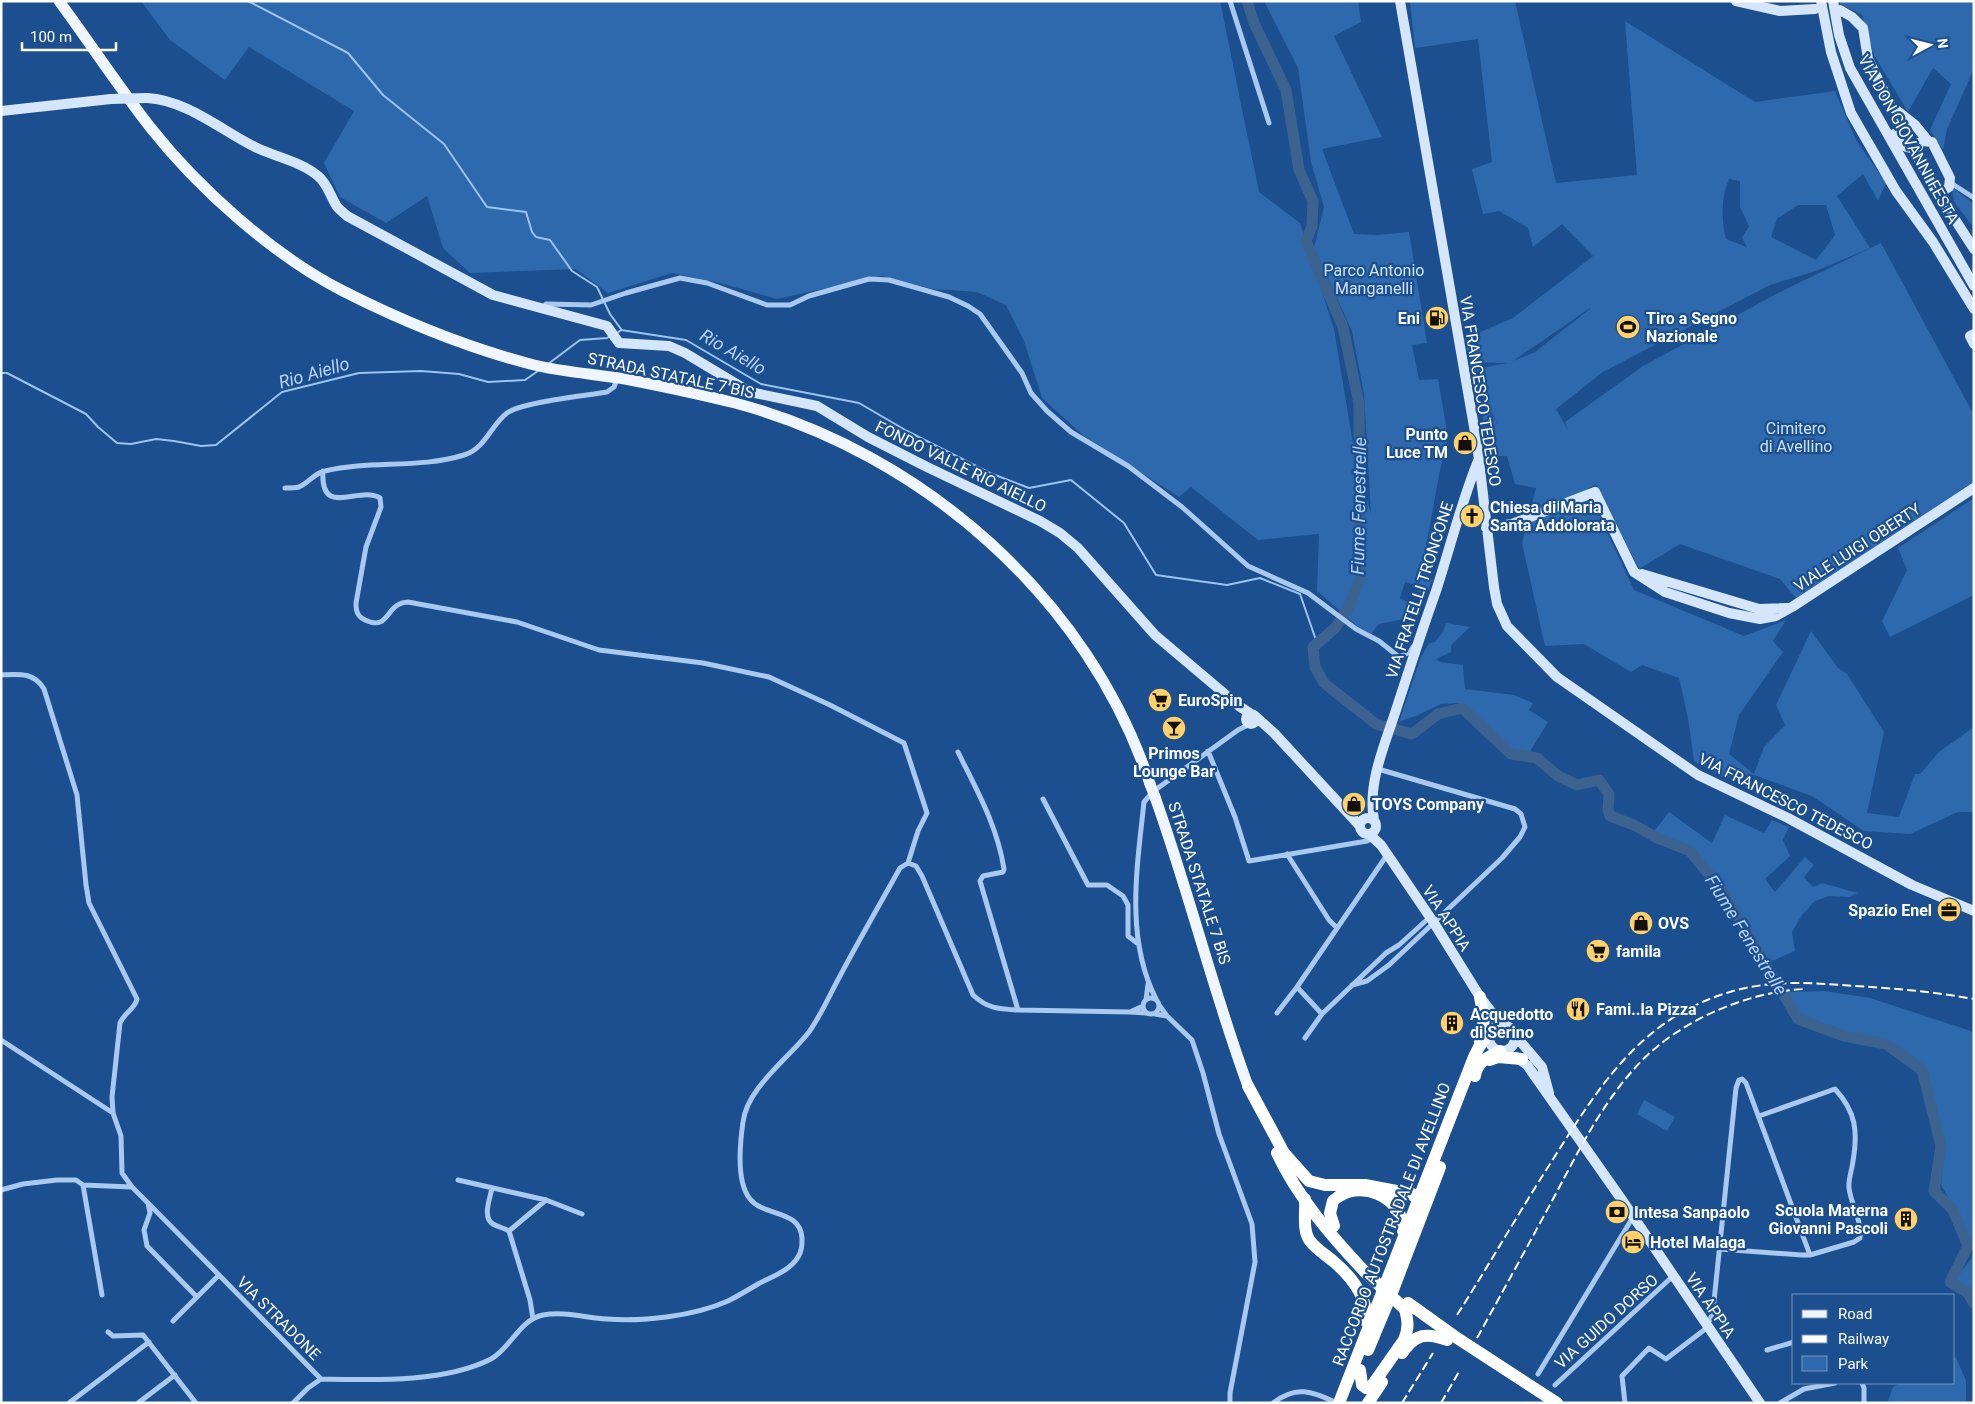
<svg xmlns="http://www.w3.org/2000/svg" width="1975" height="1404" viewBox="0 0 1975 1404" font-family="Roboto,sans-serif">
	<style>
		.green { fill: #2e69ad; fill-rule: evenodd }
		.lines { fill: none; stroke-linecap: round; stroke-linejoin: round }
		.stream { stroke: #9cc4f0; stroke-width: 2 }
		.river { stroke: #3c6290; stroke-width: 11 }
		.street { stroke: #a9c9ee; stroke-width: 5 }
		.secondary { stroke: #d6e6fa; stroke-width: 10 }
		.primary { stroke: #f0f6ff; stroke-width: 11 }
		.highway { stroke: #fff; stroke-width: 12 }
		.rail { stroke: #fff; stroke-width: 2; stroke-dasharray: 9 4; stroke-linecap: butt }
		.secondary-bridge { stroke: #d6e6fa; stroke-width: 10 }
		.primary-bridge { stroke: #f0f6ff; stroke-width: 11 }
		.highway-bridge { stroke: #fff; stroke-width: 12 }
		.labels { text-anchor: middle; stroke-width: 4.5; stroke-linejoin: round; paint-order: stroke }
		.street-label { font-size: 16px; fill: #fff; stroke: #1b4f8f }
		.park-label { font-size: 16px; fill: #cfe3fa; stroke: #1b4f8f }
		.poi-label { font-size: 16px; font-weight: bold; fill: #fff; stroke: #1b4f8f; text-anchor: start }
		.water-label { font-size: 18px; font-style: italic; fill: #b5d3f5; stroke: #1b4f8f }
	</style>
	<rect width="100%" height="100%" fill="#1b4f8f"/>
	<path class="green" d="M141 1H1220L1259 192 1300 223 1334 329 1355 456 1371 514 1364 394 1352 331 1314 248 1324 207 1311 162 1298 68 1264 1H1358L1361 22 1334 36 1382 137 1322 149 1354 234 1377 235 1409 232 1427 343 1412 345 1419 380 1438 379 1448 437 1439 475 1422 569 1432 580 1425 598 1413 584 1405 582 1400 598 1409 603 1404 619 1379 624 1371 634 1357 626 1317 591 1319 534 1258 540 1191 487 1179 497 1084 436 1042 398 1024 341 1006 305 977 292 933 289 882 276 777 299 720 283 672 273 608 293 576 269 470 273 443 248 427 196 386 223 340 197 324 163 354 111 249 47 225 80 170 40Z
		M1515 1 1556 183 1637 175 1625 21 1755 102 1835 91 1856 140 1886 183 1878 201 1863 174 1837 196 1870 248 1816 271 1770 285 1603 372 1556 409 1568 430 1565 422 1643 366 1782 291 1881 243 1974 415V482L1796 598 1780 579 1680 544 1639 569 1596 484 1587 489 1634 590 1744 636 1786 620 1773 641 1783 652 1739 715 1729 754 1754 774 1764 747 1785 725 1776 705 1811 631 1838 668 1847 674 1884 732 1867 813 1899 817 1915 774H1920L1939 752 1974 727V812H1958L1910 834 1864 831 1812 796 1754 775 1734 774 1726 779 1694 761 1688 718 1679 678 1642 665 1631 672 1584 644 1545 646 1522 543 1536 488 1515 484 1507 456H1486L1483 417 1488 410 1498 424 1475 383 1472 370 1507 363 1470 362 1464 339 1513 318 1593 256 1562 224 1533 247 1528 228 1499 211 1483 214 1472 169 1492 162 1478 39 1415 48 1410 2ZM1729 179 1740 181V207L1749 226 1742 238 1747 247 1726 239C1721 219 1721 198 1729 179ZM1798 205H1826L1835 235 1816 260 1771 237 1777 219ZM1591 308 1535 352 1513 361 1590 308Z
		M1840 1H1974V69L1947 129 1943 150 1930 130 1951 84 1933 68 1908 112 1874 55 1862 15 1840 4Z
		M1952 187 1974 204V228L1954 202Z
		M1974 498V595L1890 637 1882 621 1907 570 1898 548Z
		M1446 623 1470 627 1451 645V652L1436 659 1440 662 1463 665 1465 689 1514 695 1533 703 1529 710 1548 722 1529 753 1506 747 1467 706 1458 703 1441 704 1418 715 1399 722 1421 657 1429 643 1435 642 1443 632Z
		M1669 812 1712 843 1725 815 1764 833 1772 820 1789 827 1783 840 1790 856 1765 879 1775 892 1805 857 1814 865 1804 877 1813 887 1822 883 1858 893 1849 897 1829 896 1815 901 1802 915 1792 932 1795 951 1765 964 1755 948 1749 934 1723 892 1690 851 1652 834Z
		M1824 991 1870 998 1968 1030 1974 1033V1116L1972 1117 1974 1120V1253L1956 1211 1941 1185 1945 1147 1924 1070 1888 1044 1851 1035 1801 1017 1784 992Z
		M1644 1100 1675 1117 1667 1131 1637 1114Z
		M1974 1255V1298L1969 1291 1954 1281Z
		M1956 1357 1966 1381V1403H1898L1888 1401 1893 1387 1902 1383H1954V1358Z"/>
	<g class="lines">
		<path class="stream" d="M248 1 348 53 383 95 444 144 487 207 526 212 532 232 536 237 550 240 572 271 597 287 610 314 621 329
			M617 333 621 330 686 340 761 384 859 403 907 431 990 473 1029 488 1071 480 1124 523 1156 575 1227 585 1260 578 1300 594 1317 643
			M548 364 580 340 607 338 610 336
			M1 373H7L86 414 98 427 117 443 131 444 156 439 174 441 201 446 216 445 282 392 359 373 421 371 459 374 488 382 525 380 538 371"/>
		<path class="river" d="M1247 1 1254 23 1286 90 1299 170 1313 201 1312 226 1306 241 1343 327 1359 404 1360 579 1348 609 1335 628 1313 647 1315 667 1324 683 1376 724 1412 734 1438 714 1462 708 1511 754 1537 758 1558 776 1577 785 1599 780 1609 794 1608 810 1610 816 1634 825 1657 838 1690 851 1723 892 1798 1019 1844 1036 1886 1044 1922 1070 1941 1146 1934 1191 1953 1210 1968 1246 1950 1282 1967 1292 1974 1303"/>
		<path class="street" d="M1230 1 1269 123
			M1951 183 1974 198
			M543 308 546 304 591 305 626 293 680 278 707 283 767 305H790L809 296 869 279 889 280 949 297 968 306 980 314 1022 373 1031 393 1047 411 1071 432 1128 466 1182 507 1248 566 1308 593 1356 629 1379 641 1399 657 1410 652 1413 647
			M323 471C320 519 359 485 380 498L381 507 366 547 356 603C356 611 357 616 365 620 390 632 385 603 408 602L517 622 599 650 703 663 769 677 830 705 904 743 927 813 918 831 908 863
			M285 488C289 488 295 488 299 487 309 483 314 473 325 471 371 460 419 469 464 455 485 449 491 425 507 413 522 402 585 396 607 392L614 387 617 379
			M1 675C19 674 34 672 44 689L77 795 86 885 89 903 137 999C135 1009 124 1013 120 1023L112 1097 113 1113 121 1136 122 1173 132 1187 148 1203 150 1213 144 1230 147 1246 197 1297
			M1208 751 1235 817 1249 861 1367 841 1372 838
			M958 752C977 791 997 825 1004 869L1003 872 983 876 980 881 1018 1010
			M1158 788 1238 730 1250 724
			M1151 794 1144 802C1137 868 1125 938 1156 999
			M1043 799 1088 885H1107L1123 896 1128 905V936L1137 943
			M1287 854 1329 920 1337 928
			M1352 985 1367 981 1389 965 1502 858 1520 837 1525 827 1521 814 1515 809 1378 769
			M1297 987 1322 1014
			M1143 1006a8 8 0 1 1 16 0a8 8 0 1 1-16 0Z
			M1146 1000 1148 984
			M1143 1006 1130 1012 1146 1013
			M1277 1013 1297 987 1387 855
			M1155 1014 1167 1016 1159 1005
			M1167 1016 1192 1040 1203 1073 1219 1134 1252 1224 1255 1262 1230 1393V1403
			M1305 1038 1322 1014 1386 953 1399 945 1430 917
			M1 1040 113 1113
			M458 1180 546 1200 582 1214
			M83 1185 102 1295
			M492 1188C490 1198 482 1218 493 1224 498 1227 504 1228 509 1231L530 1300 533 1319
			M1 1190 23 1184 57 1180H76L83 1185 132 1187
			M149 1204 219 1275
			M509 1231 546 1200
			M1719 1249 1802 1255H1810L1854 1242 1860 1238C1862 1220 1851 1205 1849 1188 1848 1180 1852 1170 1853 1161 1858 1131 1856 1112 1835 1089L1759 1116
			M173 1321 219 1275 321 1379
			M1706 1324 1710 1320 1713 1311 1736 1088 1739 1080 1742 1079 1746 1083 1810 1255
			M108 1332 113 1336 143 1335 196 1403
			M1767 1350 1794 1342
			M1538 1374 1633 1217
			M1862 1383 1864 1388V1403
			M1555 1385 1673 1276
			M69 1403 149 1342
			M138 1403 175 1375
			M293 1403 308 1388 321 1379C373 1380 444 1383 491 1359 511 1348 519 1320 543 1315 564 1311 586 1318 607 1319 643 1322 694 1316 728 1301 738 1296 748 1290 758 1284 771 1277 790 1271 798 1257 802 1251 802 1245 802 1238 800 1209 764 1217 750 1199 736 1182 740 1143 743 1122 747 1088 789 1058 809 1032 821 1015 830 994 840 976 859 940 880 904 900 868L908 863 916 866 922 876 973 995C988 1009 999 1009 1018 1010L1130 1012
			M1273 1403C1296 1385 1312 1391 1337 1403
			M1625 1403 1622 1376 1649 1348 1666 1359 1708 1327
			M1780 1403 1804 1389 1835 1383"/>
		<path class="secondary" d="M1400 1 1477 444 1494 587 1497 604 1507 626 1557 677 1698 775 1788 818 1912 885 1974 911
			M1736 1 1780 11 1815 9
			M1821 1 1831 52 1851 113 1896 191 1933 242 1974 309
			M1833 1 1839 35 1850 68 1974 286
			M1840 10 1852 17 1863 28 1868 59 1891 106 1915 125 1928 141
			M147 98C186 100 221 130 255 147 275 157 300 161 318 176 327 183 330 195 336 205 338 209 343 212 347 216L493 295 607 326 619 343 669 346 685 353 750 392 817 406 868 437 927 467 1040 521 1060 533 1078 548 1155 635 1239 706 1251 714
			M1 111 111 99
			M1894 134C1900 144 1905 149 1917 148
			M1923 141 1932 142 1950 178 1949 187 1941 192 1934 188 1916 154 1919 143Z
			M1941 192 1943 201 1974 249
			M1974 334 1970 336 1974 344
			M1486 528 1512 524 1595 492 1634 572 1665 592 1729 613 1760 619 1776 616 1792 607 1974 488
			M1642 574 1759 609 1788 608
			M1246 719a5 5 0 1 1 10 0a5 5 0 1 1-10 0Z
			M1255 716 1274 733 1360 826
			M1360 826a8 8 0 1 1 16 0a8 8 0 1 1-16 0Z
			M1374 820C1367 784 1385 744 1396 710 1409 670 1422 630 1436 591 1450 548 1461 503 1478 461
			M1369 834 1381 845 1434 923 1480 997 1493 1014 1506 1025
			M1489 1038a13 13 0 1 1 26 0a13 13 0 1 1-26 0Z
			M1515 1035 1542 1067 1549 1093
			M1516 1057 1527 1065 1622 1200 1760 1403"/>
		<path class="primary" d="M59 1C90 43 118 86 150 127 198 188 274 256 343 291 404 322 468 348 534 365 563 372 595 374 625 379 661 386 699 394 735 403 923 453 1089 599 1150 784
			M1155 797C1189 892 1213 991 1248 1086"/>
		<path class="highway" d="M1480 1042 1484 1019 1480 997
			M1490 1060 1498 1057 1522 1059
			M1475 1076C1477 1061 1489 1057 1500 1051
			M1248 1086 1284 1153 1309 1181 1325 1185H1365L1412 1194 1422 1204
			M1277 1153C1298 1198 1332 1237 1366 1273
			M1305 1199C1306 1212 1302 1230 1310 1241 1316 1249 1326 1255 1333 1261 1352 1277 1368 1298 1367 1323
			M1334 1226 1330 1213 1333 1201C1358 1177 1404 1196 1403 1231
			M1408 1303 1454 1336 1557 1403
			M1368 1350 1391 1295 1440 1167
			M1402 1353C1415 1334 1426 1332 1447 1340
			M1360 1370 1362 1385 1366 1388 1371 1387 1404 1340C1409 1328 1408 1321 1405 1309
			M1339 1403 1474 1057 1479 1047 1490 1032
			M1368 1403 1382 1382"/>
		<path class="rail" d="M1457 1315C1489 1265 1518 1214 1550 1164 1600 1085 1643 1013 1741 989 1779 980 1816 983 1854 986 1894 988 1934 992 1974 999
			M1477 1338C1502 1293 1527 1247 1552 1201 1576 1156 1599 1108 1634 1069 1674 1023 1744 992 1805 989
			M1402 1403 1433 1353
			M1441 1403 1460 1370"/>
		<path class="secondary-bridge" d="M111 99 147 98"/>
		<path class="primary-bridge" d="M1150 784 1155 797"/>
		<path class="highway-bridge" d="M1366 1273 1405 1309"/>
	</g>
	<defs>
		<g id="fuel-disc" transform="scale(1.25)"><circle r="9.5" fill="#ffd166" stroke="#1b4f8f"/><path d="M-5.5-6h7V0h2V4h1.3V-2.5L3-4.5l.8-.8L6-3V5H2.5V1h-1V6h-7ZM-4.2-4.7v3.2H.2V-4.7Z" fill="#111"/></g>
		<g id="stadium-disc" transform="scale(1.25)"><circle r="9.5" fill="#ffd166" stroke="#1b4f8f"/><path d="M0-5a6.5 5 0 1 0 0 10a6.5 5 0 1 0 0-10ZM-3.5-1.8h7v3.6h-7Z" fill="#111"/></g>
		<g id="shop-disc" transform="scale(1.25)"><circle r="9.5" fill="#ffd166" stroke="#1b4f8f"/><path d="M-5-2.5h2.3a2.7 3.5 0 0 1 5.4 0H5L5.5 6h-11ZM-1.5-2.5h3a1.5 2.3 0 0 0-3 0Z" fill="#111"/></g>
		<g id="church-disc" transform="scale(1.25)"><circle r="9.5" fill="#ffd166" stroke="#1b4f8f"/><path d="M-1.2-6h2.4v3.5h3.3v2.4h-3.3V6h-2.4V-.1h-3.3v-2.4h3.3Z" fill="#111"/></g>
		<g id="supermarket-disc" transform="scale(1.25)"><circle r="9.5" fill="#ffd166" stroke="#1b4f8f"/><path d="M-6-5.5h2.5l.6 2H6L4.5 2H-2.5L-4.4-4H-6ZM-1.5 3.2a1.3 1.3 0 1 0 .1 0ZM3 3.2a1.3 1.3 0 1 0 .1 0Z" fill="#111"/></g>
		<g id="bar-disc" transform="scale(1.25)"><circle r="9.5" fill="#ffd166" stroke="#1b4f8f"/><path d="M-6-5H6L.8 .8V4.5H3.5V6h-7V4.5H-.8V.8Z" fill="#111"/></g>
		<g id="office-disc" transform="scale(1.25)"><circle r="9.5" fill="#ffd166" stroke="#1b4f8f"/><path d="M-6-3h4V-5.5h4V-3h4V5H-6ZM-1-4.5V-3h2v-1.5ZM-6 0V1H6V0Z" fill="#111"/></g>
		<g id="restaurant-disc" transform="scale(1.25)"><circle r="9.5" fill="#ffd166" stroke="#1b4f8f"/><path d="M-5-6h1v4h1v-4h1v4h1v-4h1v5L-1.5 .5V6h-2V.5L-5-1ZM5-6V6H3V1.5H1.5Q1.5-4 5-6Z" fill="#111"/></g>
		<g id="building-disc" transform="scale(1.25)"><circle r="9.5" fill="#ffd166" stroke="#1b4f8f"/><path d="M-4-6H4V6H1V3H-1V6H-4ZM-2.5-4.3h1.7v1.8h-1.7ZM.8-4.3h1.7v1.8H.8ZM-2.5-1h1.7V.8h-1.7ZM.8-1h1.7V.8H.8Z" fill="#111"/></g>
		<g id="bank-disc" transform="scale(1.25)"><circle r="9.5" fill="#ffd166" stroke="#1b4f8f"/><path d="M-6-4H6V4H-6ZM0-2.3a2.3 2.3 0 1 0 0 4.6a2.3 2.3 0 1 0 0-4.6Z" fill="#111"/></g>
		<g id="hotel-disc" transform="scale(1.25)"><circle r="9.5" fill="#ffd166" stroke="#1b4f8f"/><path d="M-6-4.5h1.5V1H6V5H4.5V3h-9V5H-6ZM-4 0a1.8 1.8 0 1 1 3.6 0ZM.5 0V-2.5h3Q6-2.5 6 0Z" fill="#111"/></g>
	</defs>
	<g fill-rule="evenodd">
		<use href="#fuel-disc" x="1437" y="318"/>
		<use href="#stadium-disc" x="1628" y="327"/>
		<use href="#shop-disc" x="1465" y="443"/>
		<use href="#church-disc" x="1472" y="516"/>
		<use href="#supermarket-disc" x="1160" y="700"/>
		<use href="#bar-disc" x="1174" y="728"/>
		<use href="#shop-disc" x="1354" y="804"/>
		<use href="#office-disc" x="1949" y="910"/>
		<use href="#shop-disc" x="1641" y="923"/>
		<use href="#supermarket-disc" x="1598" y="951"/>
		<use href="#restaurant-disc" x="1578" y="1009"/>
		<use href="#building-disc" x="1452" y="1023"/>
		<use href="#bank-disc" x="1617" y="1212"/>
		<use href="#building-disc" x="1906" y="1219"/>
		<use href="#hotel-disc" x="1633" y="1242"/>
	</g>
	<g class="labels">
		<g class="street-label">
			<text transform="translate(1909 139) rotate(61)" y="6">VIA DON GIOVANNI FESTA</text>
			<text transform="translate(671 375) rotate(12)" y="6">STRADA STATALE 7 BIS</text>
			<text transform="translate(1481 391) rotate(81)" y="6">VIA FRANCESCO TEDESCO</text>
			<text transform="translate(961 466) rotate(26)" y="6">FONDO VALLE RIO AIELLO</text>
			<text transform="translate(1857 547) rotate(-33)" y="6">VIALE LUIGI OBERTY</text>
			<text transform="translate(1419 590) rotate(-72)" y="6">VIA FRATELLI TRONCONE</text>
			<text transform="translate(1786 801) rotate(27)" y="6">VIA FRANCESCO TEDESCO</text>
			<text transform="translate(1200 883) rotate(72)" y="6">STRADA STATALE 7 BIS</text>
			<text transform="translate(1447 918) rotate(57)" y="6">VIA APPIA</text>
			<text transform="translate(1391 1224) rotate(-69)" y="6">RACCORDO AUTOSTRADALE DI AVELLINO</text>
			<text transform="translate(1711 1305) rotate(56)" y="6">VIA APPIA</text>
			<text transform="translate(279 1318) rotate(45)" y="6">VIA STRADONE</text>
			<text transform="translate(1606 1321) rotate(-42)" y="6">VIA GUIDO DORSO</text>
		</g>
		<g class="park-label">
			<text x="1374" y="276">Parco Antonio<tspan x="1374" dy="18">Manganelli</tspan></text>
			<text x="1796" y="434">Cimitero<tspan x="1796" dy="18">di Avellino</tspan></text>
		</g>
		<g class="poi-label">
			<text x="1420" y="324" text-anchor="end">Eni</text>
			<text x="1646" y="324">Tiro a Segno<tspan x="1646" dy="18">Nazionale</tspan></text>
			<text x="1448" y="440" text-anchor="end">Punto<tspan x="1448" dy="18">Luce TM</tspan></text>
			<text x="1490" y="513">Chiesa di Maria<tspan x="1490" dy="18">Santa Addolorata</tspan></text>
			<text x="1178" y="706">EuroSpin</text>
			<text x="1174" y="759" text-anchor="middle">Primos<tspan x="1174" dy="18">Lounge Bar</tspan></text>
			<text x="1372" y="810">TOYS Company</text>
			<text x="1932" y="916" text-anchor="end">Spazio Enel</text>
			<text x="1658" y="929">OVS</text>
			<text x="1616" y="957">famila</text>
			<text x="1596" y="1015">Fami..la Pizza</text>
			<text x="1470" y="1020">Acquedotto<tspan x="1470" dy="18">di Serino</tspan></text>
			<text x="1888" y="1216" text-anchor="end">Scuola Materna<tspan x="1888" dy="18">Giovanni Pascoli</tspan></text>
			<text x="1634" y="1218">Intesa Sanpaolo</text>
			<text x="1650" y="1248">Hotel Malaga</text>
		</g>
		<g class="water-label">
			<text transform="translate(733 352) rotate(30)" y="6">Rio Aiello</text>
			<text transform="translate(314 373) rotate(-16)" y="6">Rio Aiello</text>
			<text transform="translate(1359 506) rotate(-89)" y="6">Fiume Fenestrelle</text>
			<text transform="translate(1746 935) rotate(58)" y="6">Fiume Fenestrelle</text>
		</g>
	</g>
	<rect width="1975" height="1404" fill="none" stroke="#ffffff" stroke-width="5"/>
	<rect x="1792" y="1294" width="162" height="90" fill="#1b4f8f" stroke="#7695bc"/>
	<rect x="1802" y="1310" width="25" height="8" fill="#f0f6ff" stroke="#7695bc"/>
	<text x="1838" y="1319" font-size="15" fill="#ffffff">Road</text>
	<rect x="1802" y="1335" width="25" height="8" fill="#ffffff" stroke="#7695bc"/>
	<text x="1838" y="1344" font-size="15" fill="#ffffff">Railway</text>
	<rect x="1802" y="1356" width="25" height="15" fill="#2e69ad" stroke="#7695bc"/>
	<text x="1838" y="1369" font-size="15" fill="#ffffff">Park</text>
	<g transform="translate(1930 45) rotate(83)" stroke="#1b4f8f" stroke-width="4" paint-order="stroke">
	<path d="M0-4L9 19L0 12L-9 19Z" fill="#ffffff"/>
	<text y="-8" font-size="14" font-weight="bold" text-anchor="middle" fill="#ffffff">N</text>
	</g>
	<path d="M22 42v8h94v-8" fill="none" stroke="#ffffff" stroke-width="2.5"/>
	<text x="30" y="42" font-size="15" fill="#ffffff" stroke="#1b4f8f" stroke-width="4" paint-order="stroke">100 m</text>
</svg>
